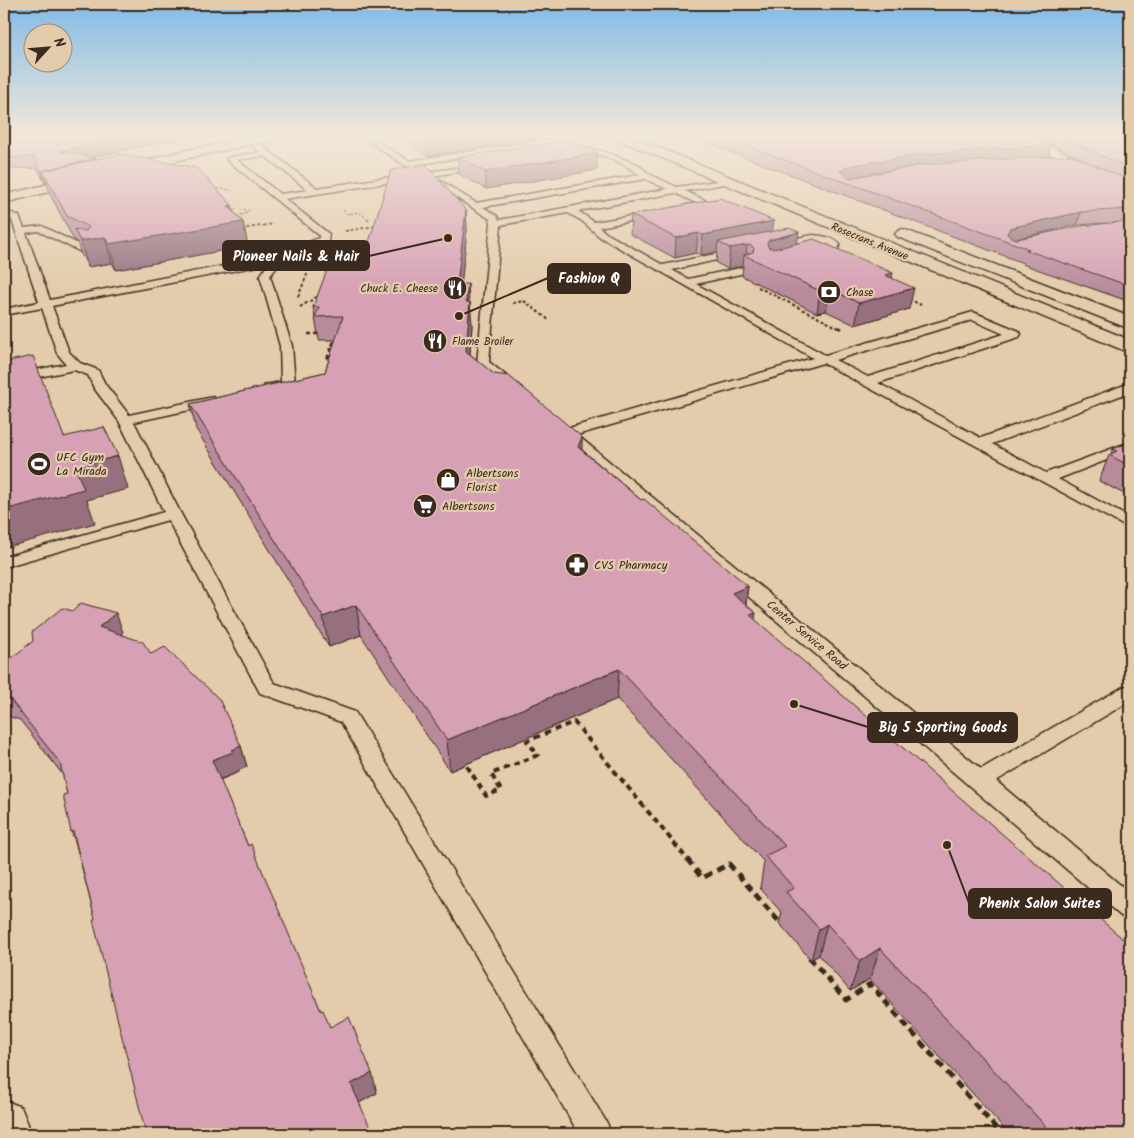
<svg xmlns="http://www.w3.org/2000/svg" width="1134" height="1138" viewBox="0 0 1134 1138" font-family="Kalam,sans-serif">
	<style>
		.lines { fill: none; stroke-linecap: round; stroke-linejoin: round }
		.lane-casing { stroke: #3b2a1e; stroke-width: 3 }
		.street-casing { stroke: #3b2a1e; stroke-width: 3 }
		.primary-casing { stroke: #3b2a1e; stroke-width: 3 }
		.path-far4 { stroke: #3b2a1e; stroke-width: 1; stroke-dasharray: 2.5 2; stroke-linecap: butt }
		.path-far3 { stroke: #3b2a1e; stroke-width: 2; stroke-dasharray: 3 2.5; stroke-linecap: butt }
		.path-far2 { stroke: #3b2a1e; stroke-width: 2.5; stroke-dasharray: 4 3; stroke-linecap: butt }
		.path-far1 { stroke: #3b2a1e; stroke-width: 4; stroke-dasharray: 6 4.5; stroke-linecap: butt }
		.path { stroke: #3b2a1e; stroke-width: 5; stroke-dasharray: 8 5.5; stroke-linecap: butt }
		.lane { fill: #e3cbab; fill-rule: evenodd }
		.street { fill: #e3cbab; fill-rule: evenodd }
		.primary { fill: #e3cbab; fill-rule: evenodd }
		.wall { fill: #b88a9c; stroke: #3b2a1e; fill-rule: evenodd }
		.shaded-wall { fill: #96707f; stroke: #3b2a1e }
		.building { fill: #d6a0b5; stroke: #3b2a1e }
		.labels { text-anchor: middle; stroke-width: 4.5; stroke-linejoin: round; paint-order: stroke }
		.far-street-label { font-size: 11px; fill: #3b2a1e; stroke: #e3cbab }
		.far-poi-label { font-size: 11px; fill: #3b2a1e; stroke: #e3cbab; text-anchor: start }
		.poi-label { font-size: 12px; fill: #3b2a1e; stroke: #e3cbab; text-anchor: start }
		.street-label { font-size: 12px; fill: #3b2a1e; stroke: #e3cbab }
		.leader { fill: none; stroke: #3b2a1e; stroke-width: 2 }
		.callout-dot { fill: #3b2a1e; stroke: #e3cbab; stroke-width: 2 }
		.callout { fill: #3b2a1e; stroke: #3b2a1e; stroke-width: 2 }
		.callout-label { font-size: 14px; text-anchor: middle; font-weight: bold; fill: #fff }
	</style>
	<rect width="100%" height="100%" fill="#e3cbab"/>
	<filter id="ink" filterUnits="userSpaceOnUse"><feTurbulence type="fractalNoise" baseFrequency=".02" numOctaves="2"/><feDisplacementMap in="SourceGraphic" scale="10" xChannelSelector="R" yChannelSelector="G"/><feConvolveMatrix kernelMatrix="1 2 1 2 8 2 1 2 1" color-interpolation-filters="sRGB"/></filter>
	<g filter="url(#ink)">
		<g class="lines">
			<g class="lane-casing">
				<path id="lane" d="M355 133H364L409 161 587 133H607L415 165 427 172 485 164V168H482L433 176 476 203 639 175C627 164 603 154 587 153 579 152 570 157 563 152L567 150 586 148 602 151 637 164 649 174 677 187 729 179V183L685 191 709 202V206L706 207 686 209V205L696 203 675 193 578 211 594 222 656 212V216L599 227 606 233 663 265 739 249 743 250V254L672 270 688 279 745 267 749 268 750 270 749 272 696 284 825 355 973 312 1019 331 1021 334 1019 337 878 383 981 438 1130 383V392L992 444 1046 473 1130 442V451L1058 479 1130 518V529L823 363 577 435 981 769 1123 687 1130 685V701L996 781 1130 893V919L1121 916 559 434 557 431 559 428H569L813 358 600 237 582 221 568 213 501 225 489 362 520 387 522 390 520 393H510L477 363 491 223 490 219 424 177 285 199 329 234 328 241 281 261 270 276 292 346 295 384 293 387 270 392 263 388 265 385 281 382 280 346 260 276 268 264 52 306 69 352 80 363 98 370 105 384 129 415 213 397 220 401 218 404 134 422 181 514 274 683 355 712 607 1123 611 1134H579L341 722 260 693 168 520 4 567V557L164 512 119 421 94 388 88 375 74 370 4 384V376L66 364 57 353 42 308 4 315V309L39 302 12 220 4 216V210L19 216 24 228 42 226 94 252 93 254H85L38 231 26 233 50 300 274 256 319 238V235L226 159 230 157 260 152 253 146 260 144 317 188 417 173ZM265 156 308 190 280 194 237 160ZM645 179 667 189 499 220 497 216 483 207ZM972 320 1004 334 868 377 835 360Z
					M813 235C823 236 833 237 840 244L837 251 813 257 809 256 808 254 809 252 829 247 830 245 813 241 774 248 769 245 770 243Z"/>
			</g>
			<g class="street-casing">
				<path id="street" d="M1008 133H1024L1130 185V194Z
					M4 1100 21 1107 28 1124 29 1134H4Z"/>
			</g>
			<g class="primary-casing">
				<path id="primary" d="M268 133H291L285 137 179 160 4 203V195L179 152Z
					M605 133H622L1130 340V353L607 135Z
					M903 229 1130 317V329L898 237 895 234 898 231Z"/>
			</g>
			<path class="path-far4" d="M213 188 232 190
				M230 209 249 210 247 213 235 217
				M343 210 348 214 359 212 369 220"/>
			<path class="path-far3" d="M367 219 369 220
				M241 229 274 224
				M345 231 376 226
				M758 287 841 329
				M298 297 308 272
				M909 299 921 305
				M513 303 524 301 549 320
				M300 307 320 295"/>
			<path class="path-far2" d="M839 327 842 329
				M308 334H322
				M331 364 327 359 335 338"/>
			<path class="path-far1" d="M467 766 486 796 501 790 491 774 538 755 527 741 574 722 688 860"/>
			<path class="path" d="M687 859 702 878 729 864 781 924
				M809 957 846 1000 870 984 1001 1134"/>
			<use href="#lane" class="lane"/>
			<use href="#street" class="street"/>
			<use href="#primary" class="primary"/>
		</g>
		<path class="wall" d="M4 133 51 135 52 133H206L91 157 232 205 233 211 243 222 248 246 116 270 112 263 88 267 81 254 77 242 74 240 50 194 47 183H45L37 168 4 169Z
			M398 133H532V140L428 156 414 148V144L399 136Z
			M681 133H723H722V134L727 133H1130V306L1124 303 1125 300 1022 264 1023 263ZM1034 136 1086 161 849 178 921 165 1048 157ZM1105 223 1017 239H1016L1077 225Z
			M458 157 597 170 486 189 459 174Z
			M466 210 467 230 461 284 469 302 472 325 470 354 641 500 748 586 746 604 755 620 1130 1134H1009L870 979 850 991 819 955 811 960 779 923 782 913 760 888 764 862 617 699 450 771 361 635 329 647 196 429 190 404 325 372 335 340H319L313 307 366 252Z
			M631 215 772 231 797 243 892 278 909 309 855 325 826 311 817 313 742 276 743 266 728 269 716 263 717 252 701 255 696 253 675 258 630 234Z
			M1130 442V497L1099 481 1109 455 1111 454 1113 449Z
			M123 632 120 634 151 654 241 746 247 767 239 770V772L220 780 248 846 321 1011 330 1027 377 1093 359 1103 95 919 75 841 71 832 67 794 63 775 20 720 4 715V661L9 660Z"/>
		<path class="shaded-wall" d="M151 133H206L64 163 60 151Z
			M471 133H532V140L428 156 426 140Z
			M1051 145 1048 157 921 165 847 178 840 171 849 166 923 154Z
			M597 153V170L486 189 485 172Z
			M96 158 99 170 43 171 47 183H45L41 171Z
			M232 205 236 223 243 222 248 246 116 270 109 244Z
			M466 210 467 230 459 306 457 284Z
			M1081 212 1077 225 1006 241 1007 234 1010 228Z
			M774 221 771 240 799 232 796 252 766 260 767 243 747 245 746 256 744 255 743 266 728 269 730 248 718 242 717 252 701 255 703 235Z
			M698 233 696 253 675 258 676 238Z
			M105 237 112 263 88 267 80 241Z
			M893 273 889 294 885 275Z
			M468 284 469 306 466 302Z
			M914 288 909 309 855 325 859 303Z
			M830 289 826 311 817 313 820 291Z
			M470 302 472 325 468 376 466 351Z
			M582 437V463L578 447Z
			M118 456 128 489 87 500 95 523 4 548V510L75 467Z
			M748 586 744 616 732 593Z
			M356 605 361 635 329 647 323 617Z
			M116 613 123 632 107 647 99 627Z
			M756 613 751 642 750 615Z
			M619 669 617 699 450 771 447 740Z
			M241 746 247 767 239 770V772L218 780 212 760 232 750Z
			M827 924 819 955 811 960 819 929Z
			M880 948 870 979 850 991 860 961Z
			M372 1073 377 1093 357 1104 351 1084Z"/>
		<path class="building" d="M4 133H41L42 135H51L52 133H151L60 151 96 158 41 171 34 157 4 158Z
			M414 133H471L426 140Z
			M711 133H721L722 134 727 133H1029L1051 145 923 154 849 166 840 171 849 178 924 165 1072 155 1130 181V209L1081 212 1010 228 1007 234 1010 237 1017 239 1081 226 1130 221V286L1026 250 1029 249Z
			M1054 133H1130V169Z
			M568 140 597 153 485 172 458 157Z
			M120 154 197 168 232 205 228 206 243 222 109 244 105 237 80 241 74 229 86 231 89 227 67 216 43 171Z
			M425 164 466 210 457 284H468L466 302H470L466 351 494 374 509 376 582 437 578 447 641 500 644 499 748 586 732 593 756 613 750 615 1130 945V1134H1053L880 948 860 961 827 924 819 929 786 892 794 888 765 856 785 846 619 669 447 740 356 605 323 617 190 404 325 372 343 316 315 317 319 307H313L334 252H366L391 170Z
			M720 198 774 221 703 235 698 233 676 238 631 215Z
			M789 228 799 232 769 240 767 243 768 247 774 249 814 239 893 273 885 275 914 288 859 303 830 289 820 291 744 255 753 252 754 249 752 246 747 245 730 248 718 242Z
			M33 356 64 437 104 427 118 456 75 467 84 489 4 510V362Z
			M1130 442V466L1109 455 1117 451 1113 449Z
			M81 603 116 613 99 627 143 642 151 654 165 647 219 699 241 746 232 750 233 752 212 760 248 846 251 844 321 1011 323 1010 330 1027 349 1017 372 1073 351 1084 373 1134H146L93 920 95 919 73 831 71 832 63 795 67 794 60 763 10 699 4 697V661L9 660 33 641 32 632 62 608 73 611Z"/>
	</g>
	<linearGradient id="sky" x2="0" y2="1"><stop stop-color="#81bbe8"/><stop offset="0.46" stop-color="#f2e8d9"/><stop offset="1" stop-color="#f2e8d9" stop-opacity="0"/></linearGradient>
	<rect width="1134" height="292" fill="url(#sky)"/>
	<defs>
		<g id="restaurant-disc" transform="scale(1.25)"><circle r="9.5" fill="#3b2a1e" stroke="#e3cbab"/><path d="M-5-6h1v4h1v-4h1v4h1v-4h1v5L-1.5 .5V6h-2V.5L-5-1ZM5-6V6H3V1.5H1.5Q1.5-4 5-6Z" fill="#fff"/></g>
		<g id="bank-disc" transform="scale(1.25)"><circle r="9.5" fill="#3b2a1e" stroke="#e3cbab"/><path d="M-6-4H6V4H-6ZM0-2.3a2.3 2.3 0 1 0 0 4.6a2.3 2.3 0 1 0 0-4.6Z" fill="#fff"/></g>
		<g id="stadium-disc" transform="scale(1.25)"><circle r="9.5" fill="#3b2a1e" stroke="#e3cbab"/><path d="M0-5a6.5 5 0 1 0 0 10a6.5 5 0 1 0 0-10ZM-3.5-1.8h7v3.6h-7Z" fill="#fff"/></g>
		<g id="shop-disc" transform="scale(1.25)"><circle r="9.5" fill="#3b2a1e" stroke="#e3cbab"/><path d="M-5-2.5h2.3a2.7 3.5 0 0 1 5.4 0H5L5.5 6h-11ZM-1.5-2.5h3a1.5 2.3 0 0 0-3 0Z" fill="#fff"/></g>
		<g id="supermarket-disc" transform="scale(1.25)"><circle r="9.5" fill="#3b2a1e" stroke="#e3cbab"/><path d="M-6-5.5h2.5l.6 2H6L4.5 2H-2.5L-4.4-4H-6ZM-1.5 3.2a1.3 1.3 0 1 0 .1 0ZM3 3.2a1.3 1.3 0 1 0 .1 0Z" fill="#fff"/></g>
		<g id="pharmacy-disc" transform="scale(1.25)"><circle r="9.5" fill="#3b2a1e" stroke="#e3cbab"/><path d="M-2-6h4v4h4v4h-4v4h-4v-4h-4v-4h4Z" fill="#fff"/></g>
	</defs>
	<g fill-rule="evenodd">
		<use href="#restaurant-disc" x="455" y="288"/>
		<use href="#bank-disc" x="829" y="292"/>
		<use href="#restaurant-disc" x="435" y="341"/>
		<use href="#stadium-disc" x="39" y="464"/>
		<use href="#shop-disc" x="448" y="480"/>
		<use href="#supermarket-disc" x="425" y="506"/>
		<use href="#pharmacy-disc" x="577" y="565"/>
	</g>
	<g class="labels">
		<g class="far-street-label">
			<text transform="translate(870 241) rotate(22)" y="4">Rosecrans Avenue</text>
		</g>
		<g class="far-poi-label">
			<text x="438" y="292" text-anchor="end">Chuck E. Cheese</text>
			<text x="846" y="296">Chase</text>
			<text x="452" y="345">Flame Broiler</text>
		</g>
		<g class="poi-label">
			<text x="56" y="461">UFC Gym<tspan x="56" dy="14">La Mirada</tspan></text>
			<text x="466" y="477">Albertsons<tspan x="466" dy="14">Florist</tspan></text>
			<text x="442" y="510">Albertsons</text>
			<text x="594" y="569">CVS Pharmacy</text>
		</g>
		<g class="street-label">
			<text transform="translate(807 635) rotate(40)" y="4">Center Service Road</text>
		</g>
	</g>
	<path class="leader" d="M448 238L369 256M459 316L548 278M794 704L868 727M947 845L969 903"/>
	<g class="callout-dot">
		<circle cx="448" cy="238" r="5"/>
		<circle cx="459" cy="316" r="5"/>
		<circle cx="794" cy="704" r="5"/>
		<circle cx="947" cy="845" r="5"/>
	</g>
	<g class="callout">
		<rect x="223" y="241" width="146" height="29" rx="5"/>
		<rect x="548" y="264" width="82" height="29" rx="5"/>
		<rect x="868" y="713" width="149" height="29" rx="5"/>
		<rect x="969" y="889" width="142" height="29" rx="5"/>
	</g>
	<g class="callout-label">
		<text x="296" y="261">Pioneer Nails &amp; Hair</text>
		<text x="589" y="283">Fashion Q</text>
		<text x="943" y="732">Big 5 Sporting Goods</text>
		<text x="1040" y="908">Phenix Salon Suites</text>
	</g>
	<rect width="1134" height="1138" fill="none" stroke="#e3cbab" stroke-width="20"/>
	<rect x="10" y="10" width="1114" height="1118" fill="none" stroke="#3b2a1e" stroke-width="2" filter="url(#ink)"/>
	<g transform="translate(48 48) rotate(64)"><circle r="24" fill="#e3cbab" stroke="#a08b73"/>
	<path d="M0-4L9 19L0 12L-9 19Z" fill="#3b2a1e"/>
	<text y="-8" font-size="14" font-weight="bold" text-anchor="middle" fill="#3b2a1e">N</text>
	</g>
</svg>
